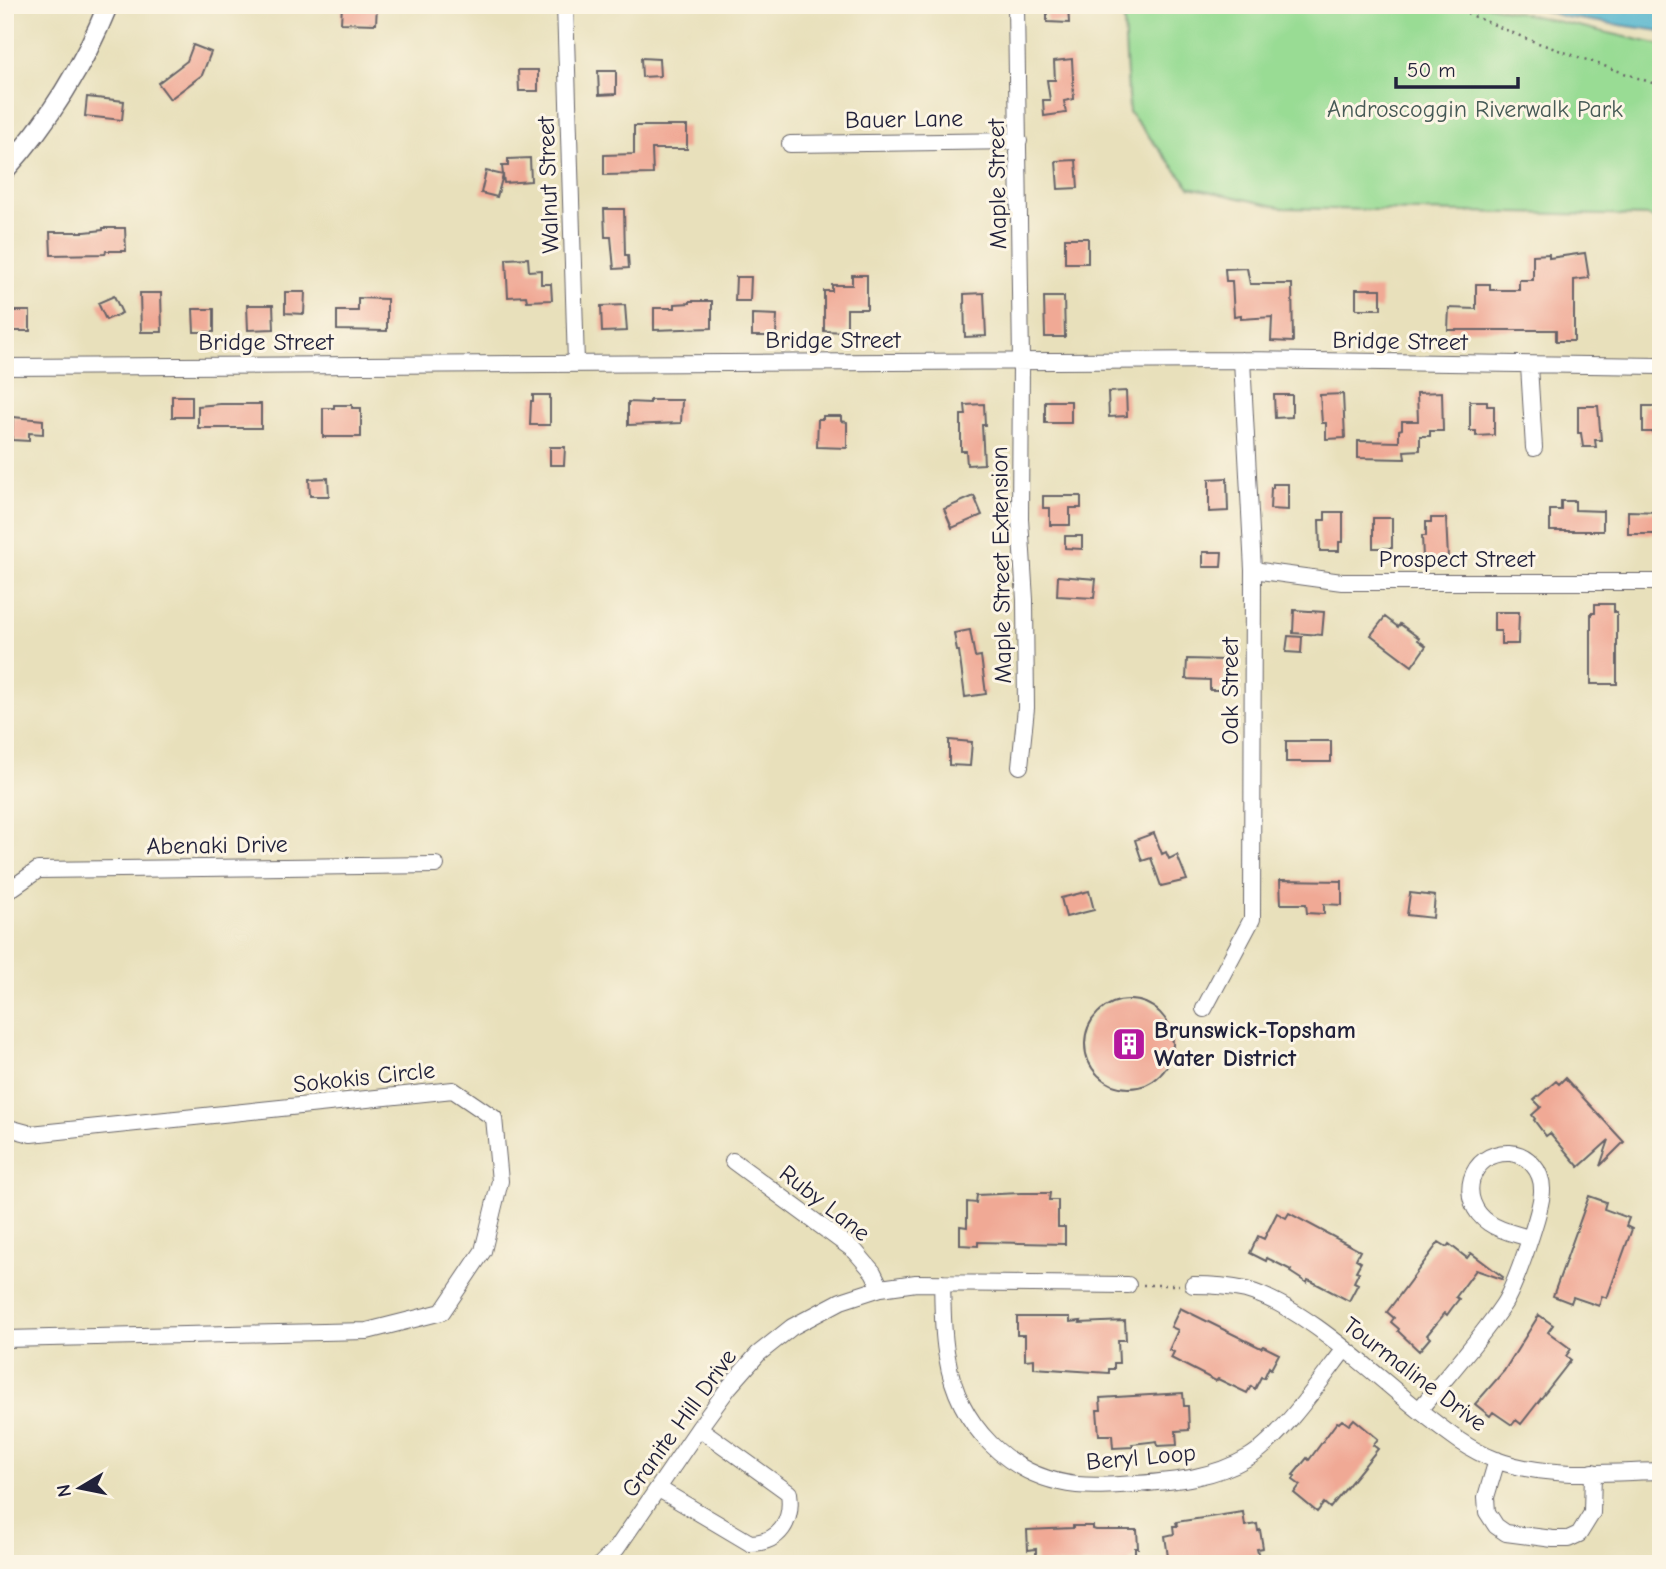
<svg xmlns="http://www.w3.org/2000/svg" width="1666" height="1569" viewBox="0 0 1666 1569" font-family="'Comic Neue',sans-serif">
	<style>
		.green { fill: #99dc94; stroke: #5e7f68; stroke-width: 2 }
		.water { fill: #4fb4cd; stroke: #386b84; stroke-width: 2 }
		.building { fill: #f0a995 }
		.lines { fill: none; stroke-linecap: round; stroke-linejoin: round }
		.minor-casing { stroke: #676468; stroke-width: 18 }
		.tertiary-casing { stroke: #676468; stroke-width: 22 }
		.path { stroke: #676468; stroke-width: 2.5; stroke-dasharray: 2 5; stroke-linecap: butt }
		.minor { stroke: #fff; stroke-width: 16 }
		.tertiary { stroke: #fff; stroke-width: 19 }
		.labels { text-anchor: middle; stroke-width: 6; stroke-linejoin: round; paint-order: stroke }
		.park-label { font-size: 24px; fill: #465a56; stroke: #fcf5e5 }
		.street-label { font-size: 24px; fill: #22223b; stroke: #fcf5e5 }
		.poi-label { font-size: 24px; font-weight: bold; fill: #22223b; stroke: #fcf5e5; text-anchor: start }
	</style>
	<rect width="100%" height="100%" fill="#fcf5e5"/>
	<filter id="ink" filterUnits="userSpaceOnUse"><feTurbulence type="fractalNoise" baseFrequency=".0143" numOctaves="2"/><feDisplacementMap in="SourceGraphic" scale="14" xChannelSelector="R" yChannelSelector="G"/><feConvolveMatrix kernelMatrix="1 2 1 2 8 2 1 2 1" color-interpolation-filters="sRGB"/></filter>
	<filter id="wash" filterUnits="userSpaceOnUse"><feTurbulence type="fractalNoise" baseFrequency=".00686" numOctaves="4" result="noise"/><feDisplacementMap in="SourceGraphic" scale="28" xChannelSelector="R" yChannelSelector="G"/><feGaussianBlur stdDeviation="1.57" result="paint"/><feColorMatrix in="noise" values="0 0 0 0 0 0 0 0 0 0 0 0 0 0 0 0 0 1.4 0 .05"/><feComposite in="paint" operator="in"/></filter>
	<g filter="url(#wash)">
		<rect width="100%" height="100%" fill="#e8e0bb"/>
		<path class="green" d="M1123 5H1486L1661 45V223L1648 216 1284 208 1190 187 1129 112Z"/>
		<path class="water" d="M1524 5H1661V31L1565 17Z"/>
		<g id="blocks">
			<path class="building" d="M342 5H377L376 24 341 23Z
				M1047 5H1068L1069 23 1047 22Z
				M193 45 211 52 202 75 170 99 158 83 187 61Z
				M641 58 659 59 660 76 642 77Z
				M1072 59 1074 99 1064 101 1066 113 1044 116 1043 100H1050L1047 80H1055L1054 61Z
				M518 70H538V91H519Z
				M598 71H616V94L599 95Z
				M87 97 124 101 122 120 85 116Z
				M634 126H687V149H652L653 174 604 175V155L634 154Z
				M530 158 531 181 504 183 502 166H508V159Z
				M1076 160 1078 188 1058 189 1056 161Z
				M486 171 503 175 497 197 481 193Z
				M604 209H624L625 255H628L629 268 614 269 611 237H605Z
				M103 228H125L126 251H106L105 254 51 255 50 232H85L103 230Z
				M1065 238H1088V263H1065Z
				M1585 253 1589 278 1574 280V341H1556V330H1448L1449 308 1476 309V284H1490V290H1519V280H1533V255L1549 254V258Z
				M528 258 529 271 541 270V284H551L552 300 527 301 526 296 508 297 506 259Z
				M1247 268 1250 284H1292L1293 342 1271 341 1272 317 1241 319V315L1234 316 1232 281H1226L1225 269Z
				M852 275H867V309H847V332L824 331V291H832V285H852Z
				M736 277H751L750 301H735Z
				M1356 289H1381V309H1356Z
				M285 292H305L304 314 285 313Z
				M140 293H161L162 332H141Z
				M984 293 986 336 965 337 964 294Z
				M114 296 122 313 106 320 98 303Z
				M1044 297H1064L1065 337H1045Z
				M358 298 387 299V331L337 330V311H358Z
				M690 301H712V328L654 330V308H675V304L690 303Z
				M247 305H273L274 329 248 330Z
				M625 305 627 331 602 332 601 306Z
				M193 309H214V332H194Z
				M5 311H30V331H5Z
				M752 314 777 315 776 336H752Z
				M1126 391 1127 416 1109 417 1108 392Z
				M1442 392 1443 431H1430V436H1420V450L1404 451 1405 459 1358 458V441L1399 442V430L1402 429V421H1418L1417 393Z
				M1343 394 1345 438 1326 439V423H1322L1320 395Z
				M533 395H550V425H530L531 401H533Z
				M1274 395H1292V417L1275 418Z
				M172 396H192V417H172Z
				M650 400H682L681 423 628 425V402L650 403Z
				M1045 401H1071V423H1045Z
				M1470 401H1487V406H1494V435L1476 436V431H1470Z
				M220 404H261V428H198V406Z
				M984 404 985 425H982L984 464 967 465 966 451H961V415H966L965 405Z
				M334 405H352V408H361V437H323V408H334Z
				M1578 406H1598L1601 440H1595L1596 447H1583L1581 433H1578Z
				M1643 406H1661V432H1643Z
				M823 416H841V421L847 422V448L817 447 818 419H823Z
				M13 417 43 420V434L29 433V441L12 440Z
				M550 447H565L564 465H550Z
				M328 478 329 496H310L309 479Z
				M1227 478 1228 511 1209 512V479Z
				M1273 484H1288V510L1270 509 1271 488H1273Z
				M974 496 982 515 952 528 944 509Z
				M1043 496H1081V508H1070V525H1050V508H1043Z
				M1561 501H1575V510L1603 511V531H1550V510H1561Z
				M1628 511 1661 512V534H1628Z
				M1325 512H1343V542H1339V551H1320L1319 520H1325Z
				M1373 518H1392V548H1373Z
				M1431 518H1446L1448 558H1423L1422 536H1426V522H1431Z
				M1065 536H1082V549L1065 548Z
				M1203 552H1222L1221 567H1203Z
				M1058 576 1096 579 1094 598 1057 596Z
				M1595 604H1614V612H1617V684H1591V613H1595Z
				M1294 610 1324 612 1322 635 1293 633Z
				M1494 612H1519L1518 644H1501V631H1494Z
				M1385 617 1398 627 1400 624 1419 638 1418 640 1426 646 1412 666 1371 635Z
				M970 630 975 657 981 656 986 694 965 697 959 651H957L954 633Z
				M1288 636 1302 637 1301 653 1286 652Z
				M1187 659 1224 660 1223 690H1210V680L1186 679Z
				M949 740 972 742 970 766 949 765Z
				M1286 741H1331V762H1286Z
				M1154 833 1162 854 1166 852 1169 859 1177 855 1187 880 1161 886 1151 858 1142 861 1135 840Z
				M1280 880 1342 881V905L1324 904V914L1307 913 1306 904H1281Z
				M1089 891 1094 910 1066 917 1061 898Z
				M1410 893 1435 896 1433 918 1407 915Z
				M1085 1044a44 44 0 1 1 88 0a44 44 0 1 1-88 0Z
				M1565 1078 1624 1142 1600 1166 1609 1140 1579 1167 1550 1133 1546 1136 1534 1120 1535 1119 1532 1115 1541 1107 1534 1100 1556 1081 1559 1084Z
				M1021 1193H1050L1049 1200H1058V1227H1065V1244L978 1242V1246L960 1245V1226L967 1227V1202L976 1203 977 1195Z
				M1589 1196 1606 1202 1604 1209 1629 1218 1626 1226 1632 1229 1607 1298 1602 1296 1599 1306 1573 1297 1571 1303 1553 1296Z
				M1277 1213 1286 1218 1289 1213 1360 1251 1356 1259 1361 1262 1356 1271 1359 1272 1354 1282 1358 1284 1349 1301 1313 1282 1308 1280 1307 1283 1290 1272 1291 1270 1267 1258 1266 1261 1250 1253 1258 1236 1264 1239Z
				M1439 1242 1447 1247 1449 1244 1467 1258 1471 1253 1503 1277 1502 1279 1476 1270 1456 1297 1459 1299 1452 1308 1447 1315 1445 1313 1427 1335 1430 1338 1419 1351 1398 1331 1399 1329 1391 1322 1394 1318 1387 1312Z
				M1180 1308 1261 1348 1263 1346 1279 1354 1271 1369 1269 1367 1264 1378 1261 1377 1255 1389 1251 1386 1247 1393 1222 1381 1218 1379 1216 1381 1171 1358 1174 1352 1169 1350 1178 1330 1171 1327Z
				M1539 1315 1553 1325 1548 1332 1571 1349 1566 1356 1571 1360 1521 1424 1516 1420 1512 1425 1493 1412 1490 1416 1475 1404 1504 1371Z
				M1017 1317H1070V1322L1081 1321 1080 1323 1125 1321 1126 1340H1118L1119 1363H1114V1369H1109V1373L1034 1368V1359L1025 1360V1335H1017Z
				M1183 1393 1184 1406H1188L1189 1430 1176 1431 1177 1445 1158 1446 1157 1441 1132 1444 1133 1447 1113 1448 1112 1435H1099L1097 1410H1101L1100 1398Z
				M1354 1419 1378 1439 1373 1445 1378 1449 1330 1508 1324 1503 1317 1512 1294 1493 1300 1485 1293 1480 1295 1476 1293 1475 1307 1458 1309 1460 1337 1422 1339 1423 1342 1420 1349 1425Z
				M1243 1512 1245 1526 1257 1524 1258 1531 1260 1530 1263 1548 1257 1549 1260 1561 1256 1564H1169L1165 1536 1174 1534 1173 1526H1177L1176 1522Z
				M1073 1526H1093V1529L1096 1530H1137L1138 1548H1135V1559H1129L1130 1564H1036V1549L1028 1550 1027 1530 1073 1528Z"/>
		</g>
	</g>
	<g filter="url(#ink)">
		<use href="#blocks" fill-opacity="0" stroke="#676468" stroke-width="2"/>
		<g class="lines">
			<g class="minor-casing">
				<path id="minor" d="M565 5 576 363
					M1016 5 1021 362 1020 519 1025 600 1026 708 1020 766
					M790 144 1019 141
					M1529 366 1534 448
					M5 367 1242 360 1661 366
					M1253 570 1342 582H1661
					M5 893 38 870 436 865
					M1204 1009 1252 919 1253 570 1242 360
					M5 1127 31 1134 453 1090 494 1118 500 1181 483 1251 442 1312 367 1331 5 1339
					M733 1161 855 1251 873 1272 881 1288
					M942 1283C943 1307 942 1333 947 1357 958 1425 1008 1477 1077 1485 1097 1487 1116 1485 1136 1484 1176 1481 1213 1478 1249 1457 1280 1439 1321 1380 1344 1350
					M1193 1285C1210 1285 1228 1286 1246 1290 1304 1306 1372 1373 1420 1411 1443 1429 1468 1450 1496 1460 1547 1479 1608 1472 1661 1471
					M1419 1410C1447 1376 1478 1342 1503 1305 1514 1289 1543 1208 1542 1189 1542 1171 1528 1154 1510 1153 1469 1151 1456 1201 1489 1223 1500 1231 1516 1234 1529 1238
					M1497 1460 1486 1497 1487 1512 1496 1526 1506 1533 1553 1539H1568L1579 1534 1592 1513 1593 1472
					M659 1489 750 1543C780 1543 793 1521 789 1493L699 1428
					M601 1564 617 1548 699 1428 729 1387 758 1354 792 1327 841 1301 881 1288 916 1283 1128 1285"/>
			</g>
			<g class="tertiary-casing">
				<path id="tertiary" d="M5 170C50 120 83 67 108 5"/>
			</g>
			<path class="path" d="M1448 5 1527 39 1661 86
				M1143 1285H1179"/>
			<use href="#minor" class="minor"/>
			<use href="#tertiary" class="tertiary"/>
		</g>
	</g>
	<defs>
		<g id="building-square" transform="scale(1.75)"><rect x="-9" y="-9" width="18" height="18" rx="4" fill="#b5179e" stroke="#fcf5e5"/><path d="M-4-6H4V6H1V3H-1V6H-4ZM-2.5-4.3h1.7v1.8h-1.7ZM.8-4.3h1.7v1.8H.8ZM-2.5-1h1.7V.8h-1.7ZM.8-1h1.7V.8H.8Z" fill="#fff"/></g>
	</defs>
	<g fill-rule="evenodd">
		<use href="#building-square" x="1129" y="1044"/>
	</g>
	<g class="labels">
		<g class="park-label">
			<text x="1475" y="117">Androscoggin Riverwalk Park</text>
		</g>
		<g class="street-label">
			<text transform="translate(904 119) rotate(-1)" y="8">Bauer Lane</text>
			<text transform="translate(997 184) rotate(-91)" y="8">Maple Street</text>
			<text transform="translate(548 185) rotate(-92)" y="8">Walnut Street</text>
			<text x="833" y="348">Bridge Street</text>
			<text transform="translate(1400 341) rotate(1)" y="8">Bridge Street</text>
			<text x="266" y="350">Bridge Street</text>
			<text x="1457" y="567">Prospect Street</text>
			<text transform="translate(1001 565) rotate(-91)" y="8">Maple Street Extension</text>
			<text transform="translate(1230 691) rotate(-90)" y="8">Oak Street</text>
			<text transform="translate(217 845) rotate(-1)" y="8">Abenaki Drive</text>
			<text transform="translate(364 1077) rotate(-6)" y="8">Sokokis Circle</text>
			<text transform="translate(825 1203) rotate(38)" y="8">Ruby Lane</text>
			<text transform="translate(1415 1374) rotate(37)" y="8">Tourmaline Drive</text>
			<text transform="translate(679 1423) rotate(-54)" y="8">Granite Hill Drive</text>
			<text transform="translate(1141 1457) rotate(-5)" y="8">Beryl Loop</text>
		</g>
		<g class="poi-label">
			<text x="1154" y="1038">Brunswick-Topsham<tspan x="1154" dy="28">Water District</tspan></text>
		</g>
	</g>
	<rect width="1666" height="1569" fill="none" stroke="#fcf5e5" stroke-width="28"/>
	<g transform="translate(80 1488) rotate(260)" stroke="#fcf5e5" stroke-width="5" paint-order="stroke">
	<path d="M0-5L12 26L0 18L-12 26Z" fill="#22223b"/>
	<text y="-10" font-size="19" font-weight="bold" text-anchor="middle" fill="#22223b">N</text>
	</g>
	<path d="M1396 77v10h122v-10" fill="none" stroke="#22223b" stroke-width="3.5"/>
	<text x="1407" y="77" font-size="21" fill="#22223b" stroke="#fcf5e5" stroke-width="5" paint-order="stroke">50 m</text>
</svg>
